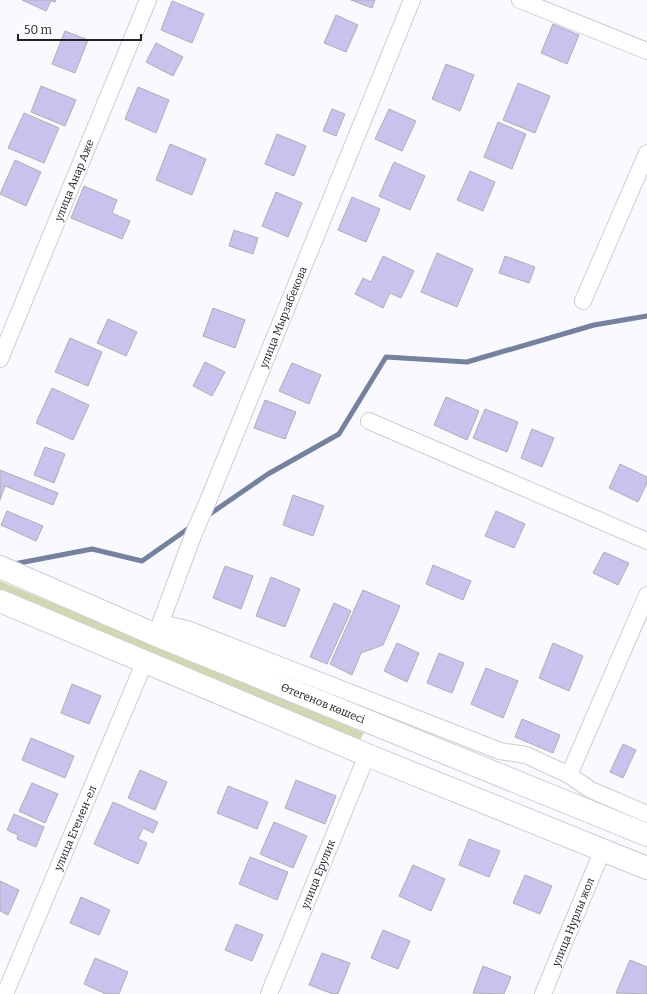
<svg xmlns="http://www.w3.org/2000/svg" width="647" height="994" viewBox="0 0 647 994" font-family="Bitter,serif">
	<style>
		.green { fill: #d3d7b1 }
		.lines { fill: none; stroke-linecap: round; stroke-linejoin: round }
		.stream { stroke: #74829e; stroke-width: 5 }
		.building { fill: #cac1ec; stroke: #afadb6 }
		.street-casing { stroke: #cecdd6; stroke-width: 18 }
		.secondary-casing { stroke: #cecdd6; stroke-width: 24 }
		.street { stroke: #fff; stroke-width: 16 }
		.secondary { stroke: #fff; stroke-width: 22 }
		.labels { text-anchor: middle; stroke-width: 3; stroke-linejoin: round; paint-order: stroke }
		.street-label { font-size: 11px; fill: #232326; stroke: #fff }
	</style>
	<rect width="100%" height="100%" fill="#faf9ff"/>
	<path class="green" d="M0 581 364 733 359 742 0 591Z"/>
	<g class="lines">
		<path class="stream" d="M207 516 268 474 339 434 386 357 467 362 594 325 647 316
			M14 564 92 549 142 561 192 526"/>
	</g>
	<path class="building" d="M22 0H56L55 2 51 1 46 11Z
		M351 0H375L372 8Z
		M172 1 204 14 192 43 161 30Z
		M336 15 358 25 346 52 324 43Z
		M553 24 579 35 567 64 541 53Z
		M65 31 88 40 75 73 52 64Z
		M156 43 183 57 173 76 146 62Z
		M446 64 474 75 460 111 432 99Z
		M518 83 550 96 535 133 503 120Z
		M41 86 76 100 65 126 31 112Z
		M138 87 169 100 156 133 125 119Z
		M332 109 345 114 336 136 323 131Z
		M389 109 416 121 402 151 375 139Z
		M24 113 59 128 44 163 8 148Z
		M498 122 526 134 512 169 484 157Z
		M277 134 306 146 294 176 265 164Z
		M170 144 206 159 192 195 156 180Z
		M15 160 41 172 26 206 0 194Z
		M394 162 425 176 410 210 379 196Z
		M470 171 495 182 483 211 457 200Z
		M84 186 117 200 112 213 130 221 122 239 71 218Z
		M276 192 302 203 288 237 262 226Z
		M352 197 380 209 366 242 338 230Z
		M234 230 258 238 253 254 229 246Z
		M437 253 473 269 457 307 421 292Z
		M383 256 414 271 401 298 390 293 383 308 355 294 363 278 371 282Z
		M505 256 535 267 529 283 499 273Z
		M213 308 245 320 235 348 203 336Z
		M108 319 137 332 126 356 97 343Z
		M70 338 102 352 88 386 55 372Z
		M205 362 225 372 212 396 193 386Z
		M292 363 321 375 309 404 279 391Z
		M52 388 89 405 73 440 36 423Z
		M446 397 479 411 467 440 434 425Z
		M265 400 296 412 285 439 254 428Z
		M485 409 518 422 507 452 473 438Z
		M532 429 554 438 542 467 521 458Z
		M45 447 65 454 54 483 34 475Z
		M620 464 647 477V483L638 502 609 488Z
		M0 470 58 493 53 505 5 486 0 500Z
		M293 495 324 506 313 536 283 525Z
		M7 511 43 526 36 541 1 525Z
		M496 511 525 524 514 548 485 536Z
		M604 552 629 563 618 585 593 573Z
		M433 565 471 581 463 600 426 584Z
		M225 566 253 576 241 609 213 598Z
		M271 577 300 589 285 627 256 616Z
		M363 590 400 606 383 645 361 653 352 675 330 664Z
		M334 603 351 611 327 664 310 657Z
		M397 643 419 653 407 682 384 671Z
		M553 643 583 656 569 691 539 678Z
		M439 653 464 663 452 693 427 683Z
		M486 668 518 681 503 718 471 704Z
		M72 684 101 696 89 724 61 713Z
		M522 719 560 735 553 753 515 737Z
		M31 738 74 756 65 778 22 760Z
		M623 744 636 750 623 778 610 772Z
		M140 770 167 782 155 810 128 798Z
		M296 780 336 796 325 824 285 808Z
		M32 783 58 794 45 823 19 811Z
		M228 786 268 802 257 829 217 813Z
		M113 802 158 822 153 833 143 828 138 839 147 843 138 864 94 844Z
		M14 814 44 827 36 847 17 839 18 835 7 830Z
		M274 822 307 836 293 868 260 854Z
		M469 839 500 851 489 877 459 865Z
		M250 857 288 872 277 900 239 884Z
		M413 865 445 879 431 911 399 896Z
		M525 875 552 886 540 914 513 903Z
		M0 881 19 890 8 915 0 911Z
		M81 897 110 910 99 935 70 923Z
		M236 924 263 935 252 961 225 950Z
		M383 930 410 941 398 969 371 958Z
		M322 953 350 963 338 994H333L309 985Z
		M95 958 128 972 119 994H106L84 984Z
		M630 960 647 967V994L616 993Z
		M483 966 511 977 504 994 473 993Z"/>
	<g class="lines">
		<g class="street-casing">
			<path id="street" d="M520 0 647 51
				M583 301 647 153
				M0 359 148 0
				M369 421 647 541
				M161 623 187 629 500 751 526 755 569 775 591 790 647 814
				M156 635 194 533 208 501 412 0
				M569 775 647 595
				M5 994 145 661
				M269 994 367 755
				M543 994 603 849"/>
		</g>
		<g class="secondary-casing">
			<path id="secondary" d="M0 567 156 635 647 835
				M0 601 367 755 647 868"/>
		</g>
		<use href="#street" class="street"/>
		<use href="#secondary" class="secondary"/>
	</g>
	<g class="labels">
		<g class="street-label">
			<text transform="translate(74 180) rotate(-68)" y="4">улица Анар Аже</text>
			<text transform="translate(283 317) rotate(-68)" y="4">улица Мырзабекова</text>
			<text transform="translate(323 703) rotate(22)" y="4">Өтегенов көшесі</text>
			<text transform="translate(75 828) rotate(-67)" y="4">улица Егемен-ел</text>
			<text transform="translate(318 874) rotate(-68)" y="4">улица Ерулик</text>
			<text transform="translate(573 922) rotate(-68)" y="4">улица Нурлы жол</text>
		</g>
	</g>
	<path d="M18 34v6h123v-6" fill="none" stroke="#232326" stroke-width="2"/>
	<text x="24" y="34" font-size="12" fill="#232326" stroke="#ffffff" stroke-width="3" paint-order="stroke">50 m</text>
</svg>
